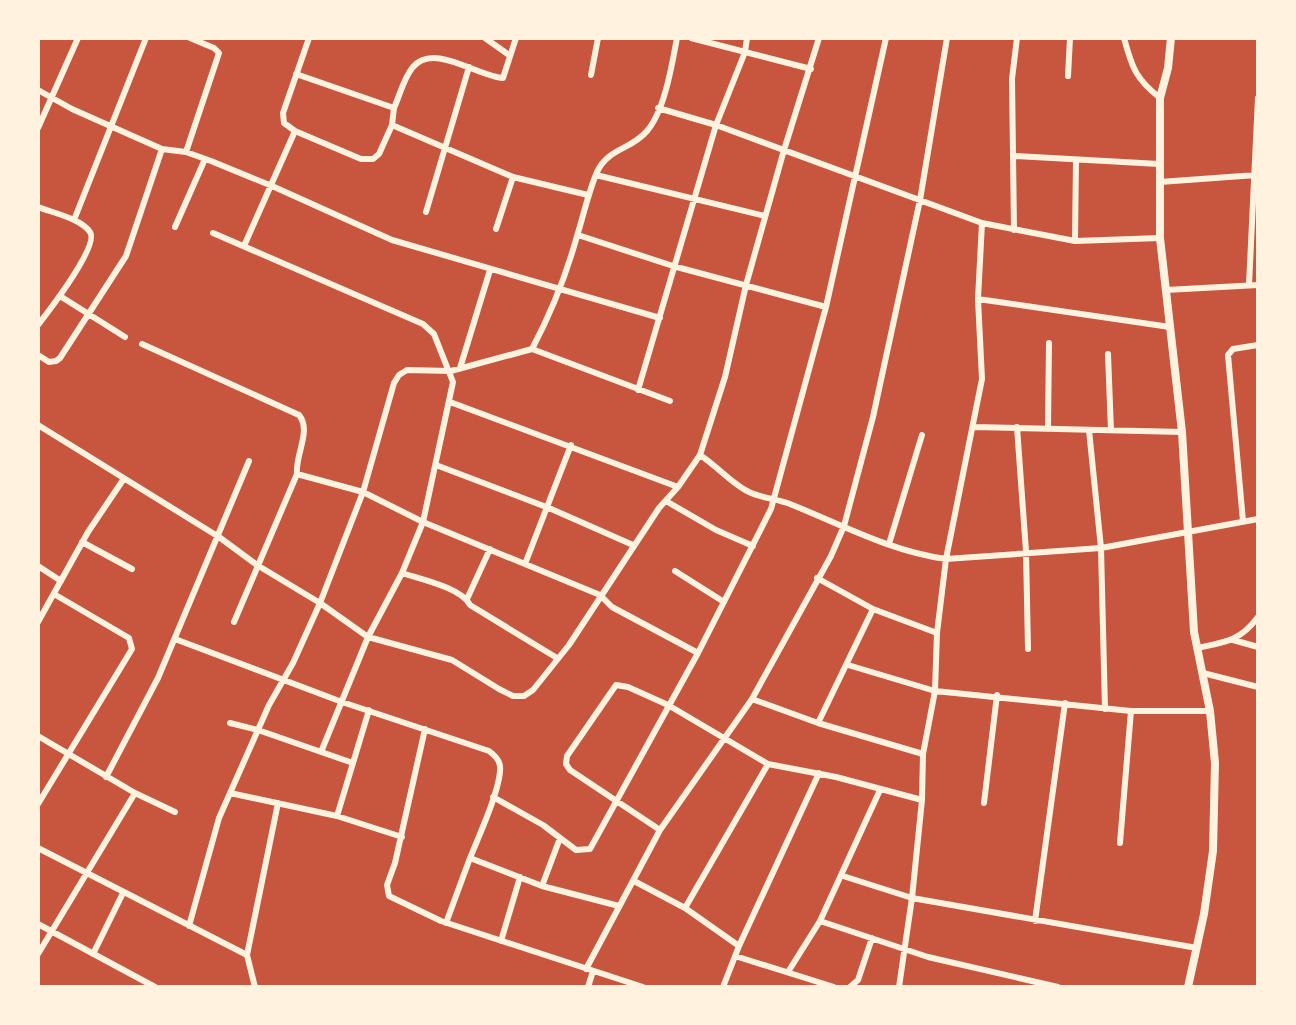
<svg xmlns="http://www.w3.org/2000/svg" width="1296" height="1025" viewBox="0 0 1296 1025" font-family="'DM Sans',sans-serif">
	<style>
		.lines { fill: none; stroke-linecap: round; stroke-linejoin: round }
		.minor { stroke: #fff3e0; stroke-width: 6 }
		.tertiary { stroke: #fff3e0; stroke-width: 8 }
	</style>
	<rect width="100%" height="100%" fill="#c8553d"/>
	<g class="lines">
		<path class="minor" d="M485 38 509 55
			M691 38 811 69
			M1124 38C1132 68 1136 79 1160 98
			M296 74 394 108 392 125 513 177 588 195
			M591 75 598 38
			M1068 76 1070 38
			M38 90 72 109 162 149 186 152 211 161 272 186 392 240 660 318
			M394 108C400 95 404 77 413 67 434 42 478 77 503 78L516 38
			M658 108 716 125 982 223 1075 241 1160 238
			M38 128 78 38
			M295 131 361 159H373L379 154 392 125
			M186 152 219 53 214 48 190 38
			M1015 156 1159 164
			M596 175 765 216
			M1160 182 1256 175
			M38 207C53 213 80 218 90 232 100 245 48 312 38 325
			M426 212 469 67
			M74 220 146 38
			M175 227 205 159
			M496 229 513 177
			M1014 230 1012 79 1017 38
			M213 233 423 324 434 334 453 382 423 522 402 573 368 637 321 752
			M578 235 673 266 826 307
			M1075 241 1076 160
			M244 246 295 131 284 123 283 113 309 38
			M1249 285 1258 98
			M1166 290 1258 285
			M60 296 125 337
			M978 299 1170 327
			M142 344 299 415C312 431 295 454 297 474
			M532 349 670 401
			M1108 354 1111 430
			M38 355 49 362 56 361 60 358 126 256 162 149
			M460 368 490 270
			M638 390 716 125 745 52 747 38
			M450 402 678 487
			M38 425 219 537 257 565 320 603 368 637 452 660 499 689 513 696H524L533 690 569 645 659 508 678 487 700 455 725 377 746 285 784 150 819 38
			M974 427 1182 432
			M1017 427 1026 551 1028 649
			M1048 428 1049 343
			M1089 430 1101 548 1105 709
			M700 455C717 466 733 485 749 492 761 498 777 499 790 504 840 524 892 552 946 559L1101 548 1258 519
			M436 465 549 508 633 545
			M666 501 716 530 753 546
			M1243 521 1228 355 1233 349 1258 345
			M82 542 132 569
			M889 544 922 435
			M525 564 571 445
			M38 566 61 581
			M675 571 724 602
			M402 573C420 579 462 588 470 605L557 658
			M817 578 873 609 937 633
			M467 599 490 549
			M38 622 88 532 123 480
			M234 622 297 474 363 492 423 522 600 595 612 607 698 653
			M175 639 342 702 489 751C494 755 499 759 500 766 502 786 478 838 470 858L542 886 619 906
			M1233 640 1258 647
			M1197 648C1226 642 1240 641 1258 617
			M848 665 935 691 1131 711H1210
			M1203 673 1258 687
			M752 699 818 723 923 754
			M230 723 258 730 353 763
			M818 723 873 609
			M425 729 395 863 387 885 389 896 441 921 643 987
			M38 736 135 793 175 812
			M106 777 158 678 249 461
			M230 793 337 816 402 837
			M493 797 543 825 576 850 590 849 698 653 771 509 826 307 886 38
			M984 803 997 695
			M38 804 132 649 129 638 54 594
			M337 816 369 710
			M660 830 570 770 566 764 567 756 616 685 628 687 668 705 768 764 836 777 922 800
			M1120 843 1131 711
			M38 848 247 955
			M843 876 912 898 1197 948
			M634 881 685 908 739 946
			M542 886 560 838
			M685 908 768 764
			M820 921 928 957 1058 987
			M1035 921 1065 703
			M446 923 470 858
			M38 924 155 987
			M189 926 219 818 269 705 293 663 320 603 363 492 394 383 399 375 407 370 451 371 532 349C551 313 566 276 577 236 584 214 588 193 597 172 608 148 631 150 647 131 665 110 672 64 677 38
			M501 941 520 877
			M38 954 135 793
			M93 954 123 893
			M735 956 834 987
			M586 969 660 830 752 699 831 556 844 526 873 417 920 200 947 38
			M788 972 820 921 880 790
			M255 987 247 955 278 803
			M588 987 593 971
			M723 987 739 946 819 773
			M850 987 858 980 872 938
			M899 987 912 898 922 800 923 754 935 691 937 633 946 559 982 379 978 299 982 223"/>
		<path class="tertiary" d="M1171 38 1168 68 1160 98V238L1182 432 1194 632 1210 711 1215 763 1213 851 1204 914 1188 987"/>
	</g>
	<rect width="1296" height="1025" fill="none" stroke="#fff3e0" stroke-width="80"/>
</svg>
